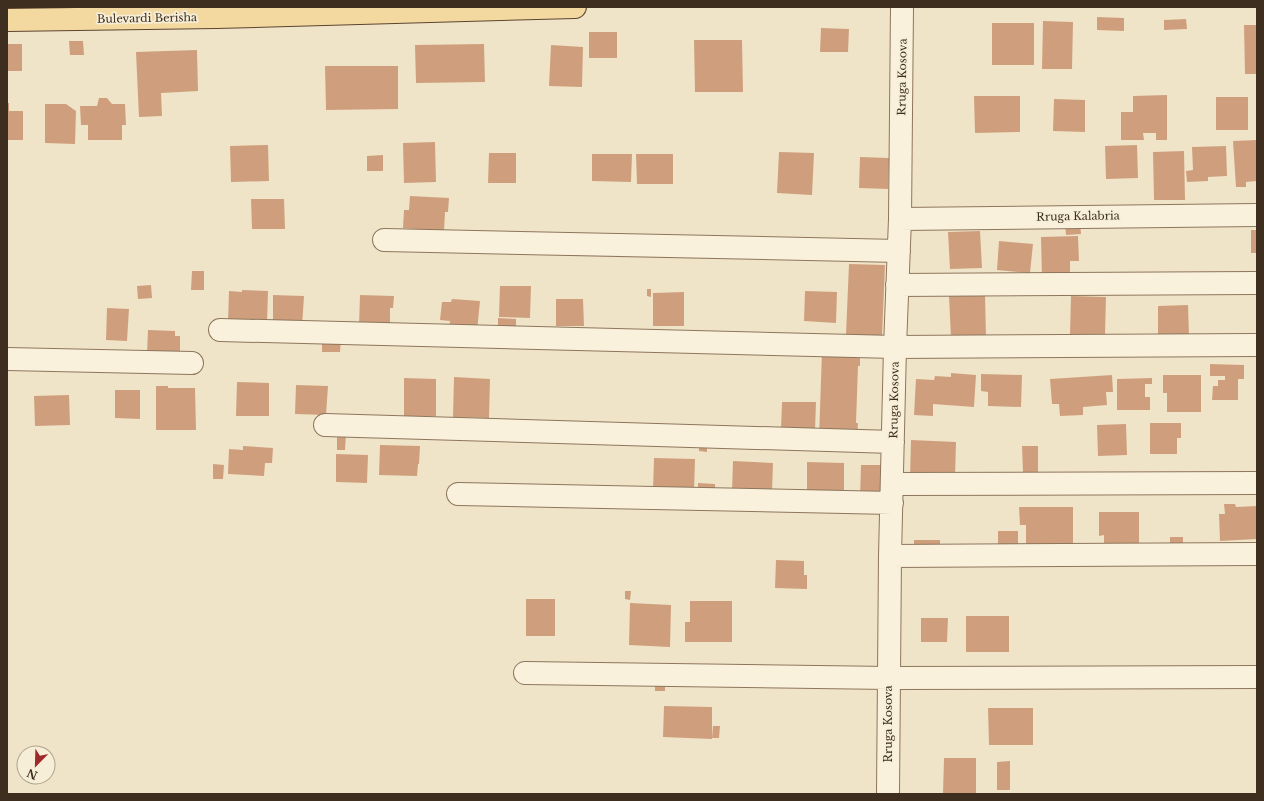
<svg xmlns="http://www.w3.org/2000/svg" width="1264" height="801" viewBox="0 0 1264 801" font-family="'Libre Baskerville',serif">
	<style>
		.building { fill: #cf9f7d }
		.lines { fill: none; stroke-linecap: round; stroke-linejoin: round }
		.minor-casing { stroke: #8d765c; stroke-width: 24 }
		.major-casing { stroke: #5b4430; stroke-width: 24 }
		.minor { stroke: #faf1dc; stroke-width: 22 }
		.major { stroke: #f3d9a0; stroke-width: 22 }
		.labels { text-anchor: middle; stroke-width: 3.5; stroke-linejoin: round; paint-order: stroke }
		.street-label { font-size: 11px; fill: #3d2e20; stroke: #f7eed8 }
	</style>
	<rect width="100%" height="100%" fill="#f0e4c8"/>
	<path class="building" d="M1097 17 1124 18V31L1097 30Z
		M1186 19 1187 29 1164 30V20Z
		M1043 21 1073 22 1072 69H1042Z
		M992 23H1034V65H992Z
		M1244 25H1257V74H1245Z
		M821 28 849 29 848 52H820Z
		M589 32H617V58H589Z
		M694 40H742L743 92H695Z
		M69 41H83L84 55H70Z
		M7 44H22V71H7Z
		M484 44 485 82 416 83 415 45Z
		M551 45 583 47 582 87 549 86Z
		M197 50 198 91 161 93 162 116 139 117 136 52Z
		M325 66H398V109L326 110Z
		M1167 95V140H1156V133H1143L1144 140H1121V112H1133V96Z
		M974 96H1020V132L975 133Z
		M1216 97H1248V130H1216Z
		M99 98H107L112 104H125L126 125H122V140H88V125H81L80 106H97Z
		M1054 99 1085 100V132L1053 131Z
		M7 103H9V111H23V140H7Z
		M45 104H66L76 111 75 144 45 143Z
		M1257 140V181L1246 182V187H1236L1233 141Z
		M435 142 436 182 404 183 403 143Z
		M268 145 269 181 231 182 230 146Z
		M1137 145 1138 178 1106 179 1105 146Z
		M1226 146 1227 176 1208 177V181L1187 182 1186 171 1193 170 1192 147Z
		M1184 151 1185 200H1154L1153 152Z
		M779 152 814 153 812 195 777 193Z
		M489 153H516V183H488Z
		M592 154H632L631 182 592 181Z
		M636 154H673V184H637Z
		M383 155V171H367V156Z
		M860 157 889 158 888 189 859 188Z
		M410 196 449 198 448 212H445L444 231 403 228 404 210H409Z
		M251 199H284L285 229H252Z
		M1080 222 1081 234 1066 235 1065 223Z
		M1251 230H1257V253H1251Z
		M980 231 982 268 950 269 948 232Z
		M1078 236 1079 261H1070V278L1042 279 1041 237Z
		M999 241 1033 244 1030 273 997 270Z
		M849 264 885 265 882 336 846 334Z
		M192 271H204V290H191Z
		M151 285 152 298 138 299 137 286Z
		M500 286H531L530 318 499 317Z
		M647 289H651V297L647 296Z
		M242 290 268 291 267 323 228 322 229 291 242 292Z
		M805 291 837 292 836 323 804 321Z
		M684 292V326H653V293Z
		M273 295 304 296 302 327H273Z
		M360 295 394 296 393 308H390V328L359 327Z
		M985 295 986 337 951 338 949 296Z
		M1071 296 1106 297 1105 335 1070 334Z
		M452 299 480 301 477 331 449 329 450 321 440 320 442 302H451Z
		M556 299H583L584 326H556Z
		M1188 305 1189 336 1158 337V306Z
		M107 308 129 309 127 341 106 340Z
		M498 318 516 319V331H498Z
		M148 330 175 331V336H180V355L147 354Z
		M322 339 341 340 340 352H322Z
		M822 351 860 353V366H858L856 423H858L857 439 819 438Z
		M1210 364 1244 365V379H1238V400H1212L1213 386H1218V380H1225V376H1210Z
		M951 373 976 375 974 407 933 404V416L914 415 916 379 934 380 935 376 951 377Z
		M981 374 1022 375 1021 407 988 406V392L981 391Z
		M1112 375 1113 392H1106L1107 405 1083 407V415L1060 416 1059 404H1052L1050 379Z
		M1163 375H1201V412H1167V393H1163Z
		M454 377 490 379 489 418 453 417Z
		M404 378 436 379V416H404Z
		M1152 378V384H1145V397H1150V410H1117V379Z
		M237 382 269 383V416H236Z
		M296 385 328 386 326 415 295 414Z
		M156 386H168V388H195L196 430H156Z
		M115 390H140V419L115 418Z
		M69 395 70 425 35 426 34 396Z
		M782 402H816L815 431 781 430Z
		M1150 423H1181V438H1177V454H1150Z
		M1126 424 1127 455 1098 456 1097 425Z
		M337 434H346L345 450H337Z
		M911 440 956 442 955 477 910 478Z
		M699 443 707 444V452L699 451Z
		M380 445 420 446 419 464H418L417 476 379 475Z
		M243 446 273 448 272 463H265L264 476 228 474 229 449 243 450Z
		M1022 446H1038V473H1023Z
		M336 454 368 455 367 483 336 482Z
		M654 458 695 459 694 492 653 490Z
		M733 461 773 463 772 492 732 491Z
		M807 462 844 463V491L807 497Z
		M213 464 224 465 223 479H213Z
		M861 465H882L881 498H860Z
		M698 483 715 484V494L698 493Z
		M1224 504H1235L1236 507 1257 506V539L1220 541 1219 514H1225Z
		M1019 507H1073V544H1057V547H1026V525H1020Z
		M1099 512H1139V544H1104V535L1099 536Z
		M998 531H1018V549L998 550Z
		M1170 537H1183V549H1170Z
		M914 540H940V550L914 551Z
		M776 560 804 561V575H807V589L775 588Z
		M625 591H631L630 600 625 599Z
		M526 599H555V636H526Z
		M690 601H732V642H685V622H690Z
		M630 603 671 605 670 647 629 645Z
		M966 616H1009V652H966Z
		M921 618H948L947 642H921Z
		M655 679 665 680V691H655Z
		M664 706 712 707V739L663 737Z
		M988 708H1033V745H989Z
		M713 726H720L719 738H712Z
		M944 758H976V794H943Z
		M1010 761V790H997V762Z"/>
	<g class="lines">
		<g class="minor-casing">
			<path id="minor" d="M900 219 1257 215
				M384 240 899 251
				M897 285 1257 283
				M220 330 895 347 1257 345
				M7 359 192 363
				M325 425 893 442
				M892 484 1257 483
				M458 494 892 503
				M890 556 1257 554
				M525 673 889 678 1257 677
				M888 794 890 556 895 347 900 219 902 7"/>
		</g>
		<g class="major-casing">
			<path id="major" d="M7 20 216 17 575 7"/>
		</g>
		<use href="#minor" class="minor"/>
		<use href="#major" class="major"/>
	</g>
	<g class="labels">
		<g class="street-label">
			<text transform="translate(147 18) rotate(-1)" y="4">Bulevardi Berisha</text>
			<text transform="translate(902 77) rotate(-89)" y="4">Rruga Kosova</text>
			<text transform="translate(1078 216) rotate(-1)" y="4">Rruga Kalabria</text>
			<text transform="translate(894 400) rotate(-89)" y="4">Rruga Kosova</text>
			<text transform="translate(888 724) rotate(-90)" y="4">Rruga Kosova</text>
		</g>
	</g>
	<rect width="1264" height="801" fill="none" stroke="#3d2e20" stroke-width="16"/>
	<g transform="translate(36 765) rotate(203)"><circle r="19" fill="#f7eed8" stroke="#ada18e"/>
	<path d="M0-3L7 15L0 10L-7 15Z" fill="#9e2a2b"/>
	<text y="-6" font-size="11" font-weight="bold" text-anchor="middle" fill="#3d2e20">N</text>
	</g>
</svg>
